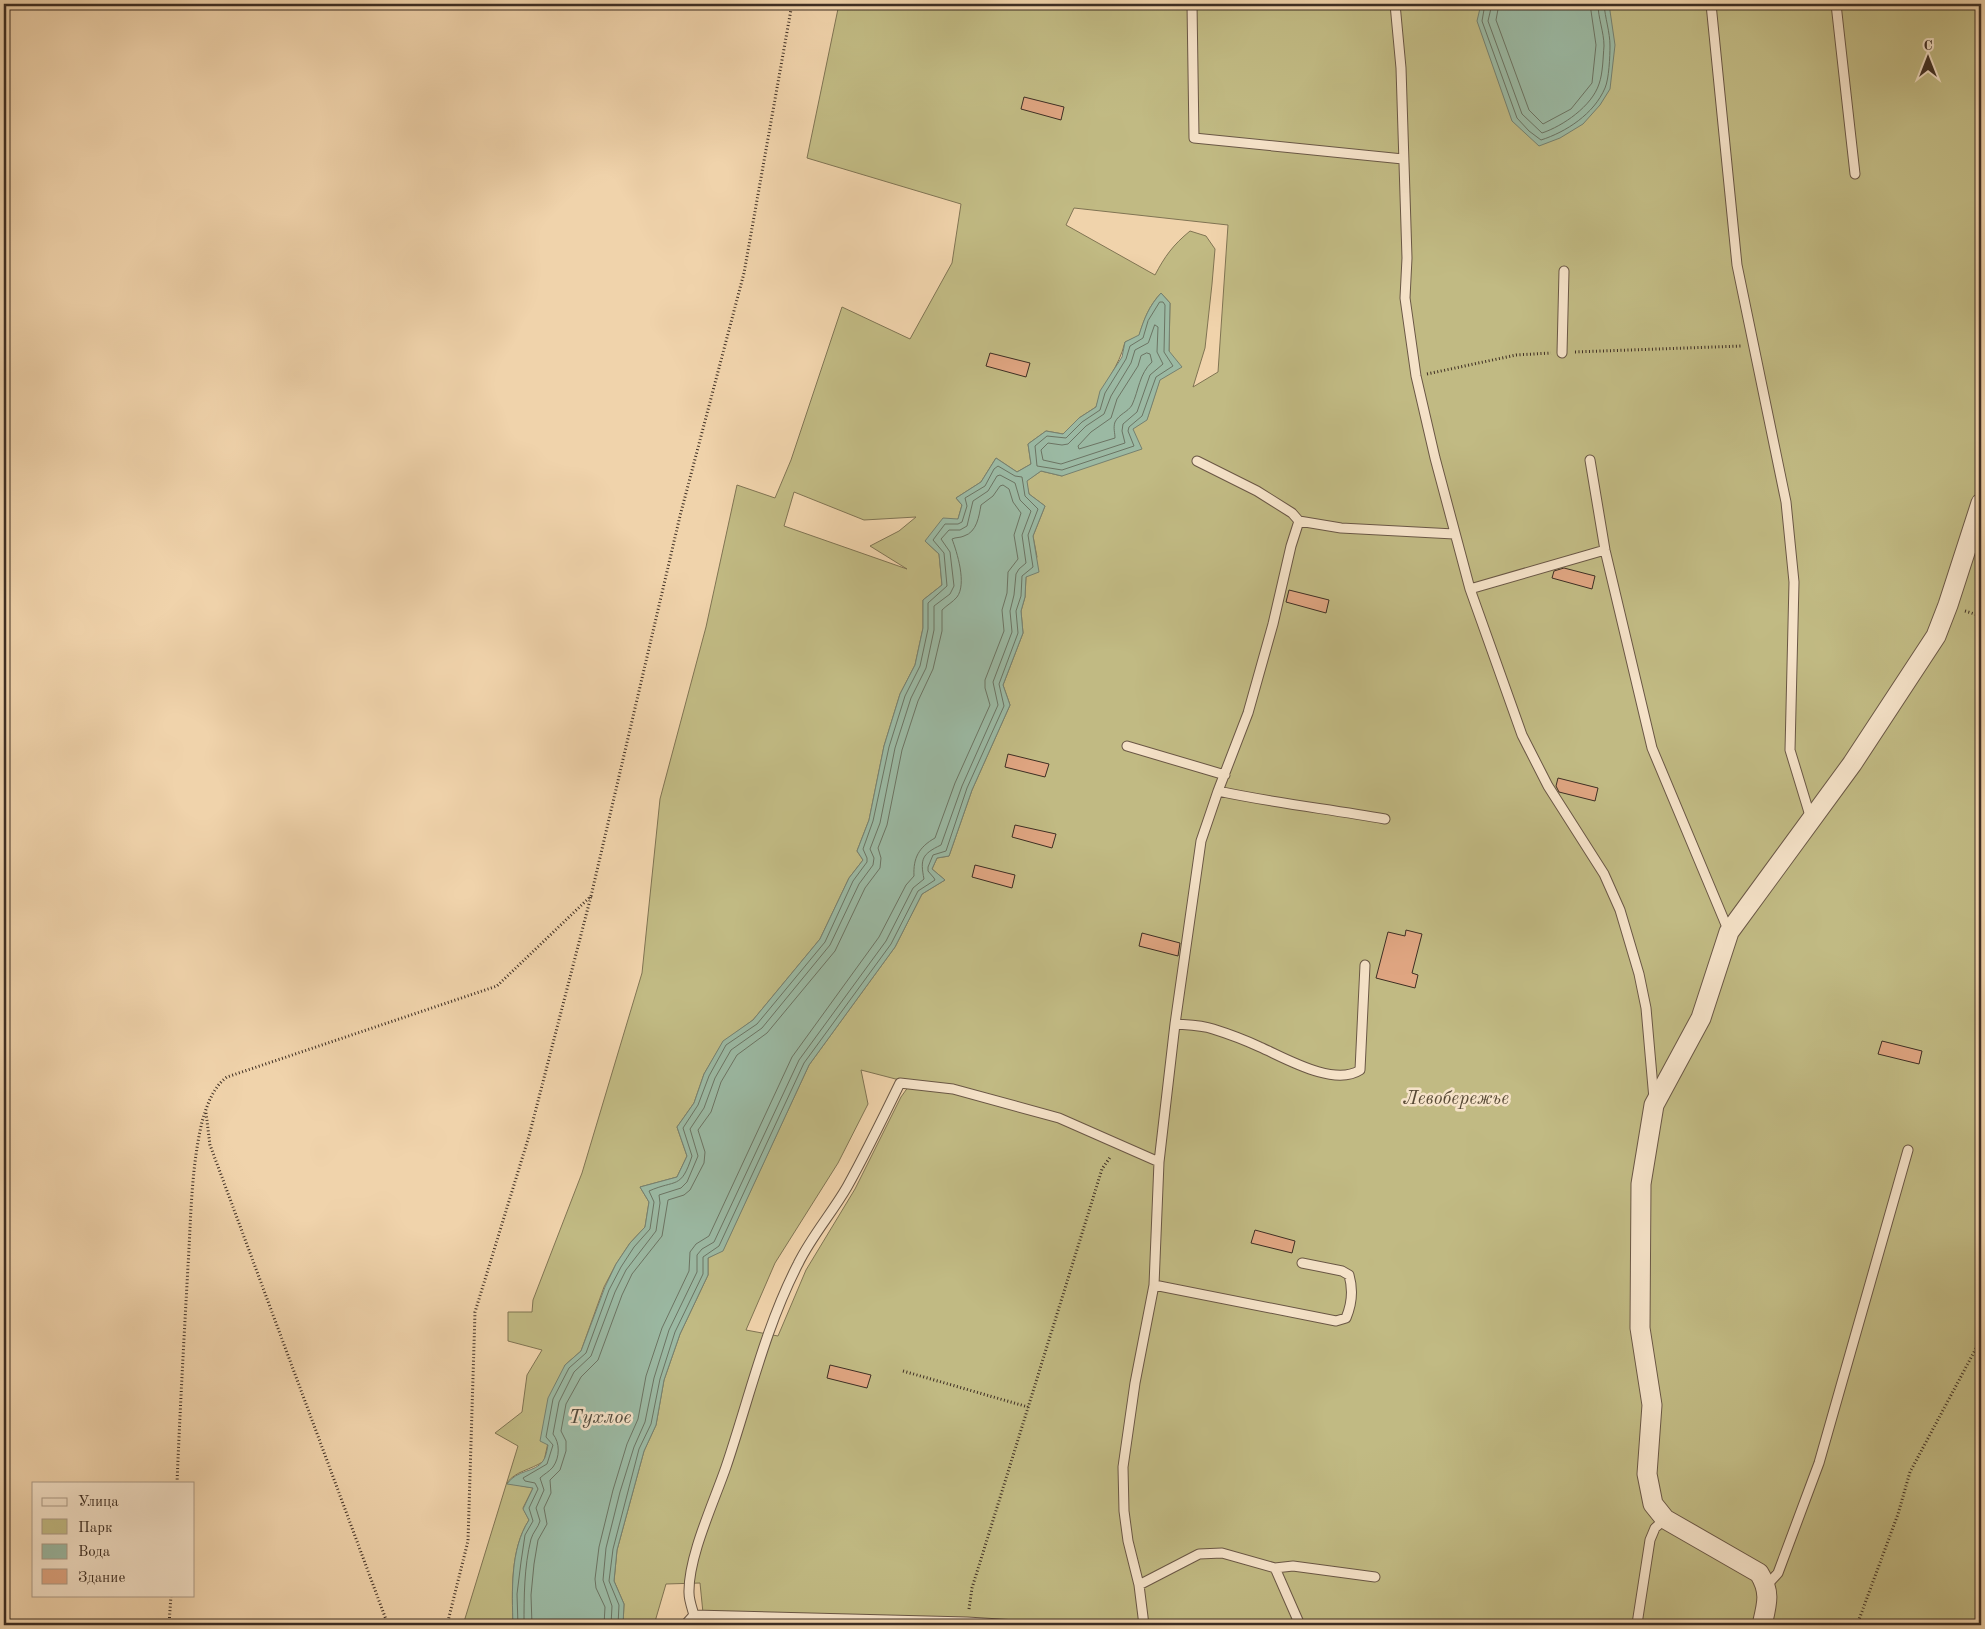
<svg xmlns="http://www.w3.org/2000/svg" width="1985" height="1629" viewBox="0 0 1985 1629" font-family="'Old Standard TT',serif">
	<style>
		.green { fill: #c1ba83; stroke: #807453; fill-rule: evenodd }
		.water { fill: #9bb9a3; stroke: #768170 }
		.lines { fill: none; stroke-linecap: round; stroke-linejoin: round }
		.shore { stroke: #6c7463; stroke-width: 1 }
		.building { fill: #dfa581; stroke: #3e2e23 }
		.lane-casing { stroke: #6a5745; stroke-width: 11 }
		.street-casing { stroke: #6a5745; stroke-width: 21 }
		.path { stroke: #3e2e23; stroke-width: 3; stroke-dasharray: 1 2.5; stroke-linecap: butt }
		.lane { stroke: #f5e2c8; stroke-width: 9 }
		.street { stroke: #f5e2c8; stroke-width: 19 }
		.labels { text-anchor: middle; stroke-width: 5; stroke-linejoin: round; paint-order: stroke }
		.park-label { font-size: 19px; font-style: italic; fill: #584a36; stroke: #f5e2c8 }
		.water-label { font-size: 20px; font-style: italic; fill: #514a3d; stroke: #f5e2c8 }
	</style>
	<rect width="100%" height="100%" fill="#f0d3ab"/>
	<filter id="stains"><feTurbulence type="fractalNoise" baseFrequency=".004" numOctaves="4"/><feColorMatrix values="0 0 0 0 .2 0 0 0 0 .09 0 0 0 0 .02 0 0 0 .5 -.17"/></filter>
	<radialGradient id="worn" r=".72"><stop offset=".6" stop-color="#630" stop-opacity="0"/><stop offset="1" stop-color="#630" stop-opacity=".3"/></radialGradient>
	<path class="green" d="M839 4H1981V1625H700L704 1623 700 1583 666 1584 654 1625H623L624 1604 614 1581 617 1550 644 1451 656 1425 664 1380 680 1334 708 1275V1258L723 1250 809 1065 895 947 922 894 945 880 932 869 937 858 949 856 972 790 1010 705 1003 685 1023 633 1021 611 1025 597 1026 576 1037 557 1033 536 1045 506 1029 494 1026 481 1041 471 1062 476 1147 419 1169 351 1170 303 1161 293C1149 306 1144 319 1139 336L1125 342C1119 368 1103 382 1096 407L1079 418 1063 434 1046 431 1028 444 1031 464 1017 472 996 458 981 482 956 498 962 505 958 519 925 541 939 554 942 585 923 600V628L915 665 900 694 884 746 869 820 857 851 863 860 849 878 820 939 753 1020 723 1042 704 1074 694 1103 677 1127 687 1156 677 1177 640 1187 649 1202 645 1227 630 1243 616 1264 604 1287 581 1351 565 1365 544 1461C531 1470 515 1471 507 1483L533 1488 523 1508 529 1520C510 1549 512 1592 513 1625H463L518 1446 495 1433 522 1412 527 1375 542 1350 508 1341V1312H532L533 1300 582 1173 642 973 660 799 706 627 737 485 775 498 791 460 842 307 910 339 952 263 961 204 807 158ZM1074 208 1228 225 1218 372 1193 387 1205 348 1212 284 1215 249 1206 236 1190 231C1173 245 1165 256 1155 275L1066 225ZM794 492 864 520 916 517 899 531 870 546 907 569 784 526ZM861 1070 911 1083 901 1097 855 1189 806 1270 778 1336 746 1330 775 1263 838 1163 868 1104Z"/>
	<path class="water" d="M1481 4H1609L1615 45 1610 89 1600 105 1583 124 1560 138 1539 146 1512 121 1477 21Z
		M1161 293 1170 303 1169 351 1182 367 1160 380 1147 420 1133 429 1142 449 1062 476 1041 471 1027 481 1029 494 1045 506 1033 536 1039 572 1026 577 1025 597 1021 611 1023 633 1003 685 1010 705 972 790 949 856 937 858 932 869 945 880 922 894 895 947 809 1065 723 1251 708 1258V1275L680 1334 664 1380 656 1425 644 1451 617 1550 614 1581 624 1604 623 1625H513C512 1592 510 1549 529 1520L523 1509 533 1488 507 1484C517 1469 535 1473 543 1461 546 1457 547 1450 548 1445L540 1441 548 1398 565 1365 581 1351 605 1287 616 1264 630 1243 645 1227 649 1202 640 1187 677 1177 687 1156 677 1127 694 1103 704 1074 723 1041 753 1020 820 939 849 878 863 860 857 851 869 820 884 746 900 694 915 665 923 628V600L942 585 939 554 925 541 943 518 958 519 962 505 956 498 981 482 996 458 1017 472 1031 464 1028 444 1046 431 1063 434 1079 418 1096 407 1100 391 1122 357 1125 342 1139 335C1144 319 1149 306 1161 293Z"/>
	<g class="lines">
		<path class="shore" d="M1485 4 1482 21 1517 118 1529 131 1541 140C1566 132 1594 114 1605 88 1609 79 1610 56 1610 46 1610 32 1605 18 1604 4
			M1492 4 1488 21 1522 114 1542 133C1563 126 1592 106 1599 84 1603 73 1603 57 1604 46 1604 32 1598 18 1598 4
			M1499 4 1496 20 1529 110 1543 124 1571 109 1592 83 1596 45 1590 4
			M1160 302H1163L1165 305 1164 352 1173 366 1156 377 1142 416 1129 427 1128 431 1134 446 1062 470 1037 466 1035 446 1047 436 1066 438 1082 422 1100 410 1105 393 1126 359 1130 346 1143 338 1148 321Z
			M1155 325 1158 327 1157 352 1163 364 1150 375 1137 412 1123 424 1122 431 1125 443 1061 464 1043 460 1041 450 1048 443 1062 445 1068 444 1086 426 1104 414 1111 396 1131 363 1135 350 1148 343Z
			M1147 353 1150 354 1152 362C1139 374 1139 390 1132 405 1128 412 1119 414 1115 422 1113 428 1115 433 1115 438L1079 449 1078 446 1091 432 1111 418 1117 399 1138 366 1141 356Z
			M518 1625 517 1594 521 1562 525 1535 533 1521 529 1508 538 1489 535 1483 525 1481 523 1478 547 1464 553 1445 546 1437 553 1399 569 1368 586 1353 609 1290 621 1267 634 1247 650 1229 654 1202 649 1191C676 1179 681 1190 692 1156L683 1128 698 1105 709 1076 726 1045 757 1024 825 942 853 881 867 862V858L863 849 873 821 889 747 905 696 920 666 928 629V603L947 586 944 553 933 540 945 524H958L962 522 967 506 965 498 985 486 994 469 998 466 1015 476 1022 477 1025 496 1038 509 1028 535 1033 567 1022 576 1021 596 1016 611 1018 633 999 684 1004 706 967 788 946 851 933 855 928 867V871L934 878 935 880 918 891 891 944 804 1063 719 1246 703 1257V1274L675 1332 660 1379 651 1424 639 1449 613 1549 609 1581 619 1605 618 1625
			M524 1625C524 1597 524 1567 531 1539 533 1532 538 1528 540 1521L536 1508 544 1490 540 1478C544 1474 549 1472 553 1467 560 1457 560 1443 553 1434L559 1402 574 1372 591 1356 615 1292 626 1270 656 1231 660 1203 659 1195 681 1188 687 1182 698 1156 690 1129 704 1108 715 1078 731 1050 762 1028 830 945 859 884 873 865 874 858 870 849 880 823 895 748 911 698 926 668 934 630V606L950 594 954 586 950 552 941 539 949 530H960L967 526 973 501 988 491 997 476 1000 475 1015 483 1020 500 1031 511 1022 535 1026 563 1019 569 1016 574 1014 595 1010 611 1012 632 993 682 998 705 962 786 941 845C922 854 920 859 924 879L913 888 886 941 799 1060 714 1242 702 1249 697 1255V1272L669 1330 654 1378 645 1422 634 1447 620 1492 606 1548 603 1580 612 1606 611 1625
			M532 1625 531 1595 534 1564 538 1540 547 1524 544 1508 551 1493 550 1480 560 1470 566 1451V1441L561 1431 566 1404 581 1377 598 1360 622 1295 632 1274 662 1236 668 1200 684 1195 690 1190 704 1163 705 1152 698 1130 711 1112 721 1082 737 1055 767 1033 835 951 865 888 880 868 881 858 878 848 887 825 902 750 918 701 933 669 942 631V610C947 605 953 602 957 597 967 584 957 552 952 539 956 537 960 538 964 536 977 532 979 516 981 505L993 496 1000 486 1003 485 1009 489 1013 502 1021 513 1014 535 1018 559 1008 572 1007 593 1002 610 1004 631 985 680V688L990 705 955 783 935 838C919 847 913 858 914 876L906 885 879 937 792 1057 709 1236 696 1244 690 1252 689 1271 662 1328 646 1376 638 1419 627 1444 613 1490 599 1547 595 1579 596 1588 605 1607 604 1625"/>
	</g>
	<path class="building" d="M1024 97 1064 107 1061 120 1021 109Z
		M990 353 1030 363 1026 377 986 366Z
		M1564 568 1595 576 1592 589 1552 578 1554 571Z
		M1289 590 1329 600 1326 613 1286 602Z
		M1008 754 1049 764 1045 777 1005 767Z
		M1558 778 1598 788 1595 801 1559 792 1556 786Z
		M1015 825 1056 834 1052 848 1012 837Z
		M975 865 1015 875 1012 888 972 877Z
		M1406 930 1422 934 1412 973 1418 975 1415 988 1376 978 1388 932 1405 936Z
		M1142 933 1180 943 1178 956 1139 946Z
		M1882 1041 1922 1051 1919 1064 1878 1054Z
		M1255 1230 1295 1241 1292 1253 1251 1243Z
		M830 1365 871 1375 867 1388 827 1378Z"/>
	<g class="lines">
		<g class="lane-casing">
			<path id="lane" d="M1192 4 1194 138 1403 159
				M1395 4 1401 68 1407 258 1405 298 1416 376 1435 458 1470 589 1522 735 1548 786 1604 874 1620 910 1639 974 1646 1008 1654 1099
				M1711 4 1737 265 1786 502 1794 582 1790 750 1811 819
				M1836 4 1855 174
				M1562 353 1564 271
				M1590 460 1605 550 1652 748 1729 932
				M1197 461 1257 491 1292 513 1299 521 1341 528 1454 534
				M1470 589 1605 550
				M1127 746 1225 775
				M1218 791C1273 803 1329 809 1385 819
				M1175 1024C1187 1025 1201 1025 1213 1029 1229 1034 1245 1040 1260 1047 1285 1058 1334 1087 1360 1070L1365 965
				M1154 1285 1336 1321 1346 1318C1352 1304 1353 1289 1349 1275L1342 1271 1302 1263
				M1275 1568 1293 1566 1375 1577
				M1139 1585 1199 1554 1222 1553 1275 1568 1300 1625
				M1767 1585 1778 1573 1819 1463 1908 1150
				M1637 1624 1650 1540 1655 1528 1665 1519
				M685 1625 694 1615
				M1016 1625 967 1622 694 1615C692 1608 689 1600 689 1593 688 1557 714 1502 726 1467 749 1399 765 1328 798 1264 811 1237 832 1213 847 1187 866 1153 883 1118 900 1083L953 1089 1059 1118 1159 1162
				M1144 1625 1139 1585 1128 1541 1124 1511 1123 1467 1135 1383 1154 1285 1159 1162 1175 1024 1201 841 1218 791 1248 713 1273 624 1291 546 1299 521"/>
		</g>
		<g class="street-casing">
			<path id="street" d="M1762 1625C1767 1604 1771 1592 1759 1573L1665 1519 1653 1504 1647 1474 1652 1405 1640 1328 1641 1184 1654 1105 1701 1018 1729 932 1852 764 1936 636 1948 605 1981 503"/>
		</g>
		<path class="path" d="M1575 352 1741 346
			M1427 374 1516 355 1551 353
			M1965 611 1981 616
			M206 1113 210 1145 388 1625
			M903 1371 1028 1407
			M177 1483C180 1410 184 1338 188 1266 191 1218 191 1169 202 1122 207 1105 213 1087 227 1077L497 986 591 896 680 516 744 273 792 4
			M969 1609 972 1588 1102 1169 1111 1156
			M169 1625 171 1595
			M447 1625 468 1541 475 1312 529 1136 591 896
			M1857 1625 1898 1514 1910 1472 1981 1339"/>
		<use href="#lane" class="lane"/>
		<use href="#street" class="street"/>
	</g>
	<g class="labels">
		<g class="park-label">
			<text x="1456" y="1104">Левобережье</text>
		</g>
		<g class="water-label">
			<text x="600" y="1423">Тухлое</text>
		</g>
	</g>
	<rect width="1985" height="1629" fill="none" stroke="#f0d3ab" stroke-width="20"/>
	<rect x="5" y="5" width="1975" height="1619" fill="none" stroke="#3e2e23" stroke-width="2.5"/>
	<rect x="10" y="10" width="1965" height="1609" fill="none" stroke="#3e2e23"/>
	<rect x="32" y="1482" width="162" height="115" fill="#f5e2c8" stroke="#ac9a86"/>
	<rect x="42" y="1498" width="25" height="8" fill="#f5e2c8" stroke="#ac9a86"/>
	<text x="78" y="1506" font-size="15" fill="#3e2e23">Улица</text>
	<rect x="42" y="1519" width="25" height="15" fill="#c1ba83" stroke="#ac9a86"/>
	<text x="78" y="1532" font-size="15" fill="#3e2e23">Парк</text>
	<rect x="42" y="1544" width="25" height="15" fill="#9bb9a3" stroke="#ac9a86"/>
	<text x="78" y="1556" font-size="15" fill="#3e2e23">Вода</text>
	<rect x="42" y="1569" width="25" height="15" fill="#dfa581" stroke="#ac9a86"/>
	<text x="78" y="1582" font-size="15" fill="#3e2e23">Здание</text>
	<g transform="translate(1928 58)" stroke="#f5e2c8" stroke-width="4" paint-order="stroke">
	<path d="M0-4L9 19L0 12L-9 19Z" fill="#3e2e23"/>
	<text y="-8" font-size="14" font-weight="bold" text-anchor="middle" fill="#3e2e23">С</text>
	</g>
	<rect width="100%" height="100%" filter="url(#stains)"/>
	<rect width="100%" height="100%" fill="url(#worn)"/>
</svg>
